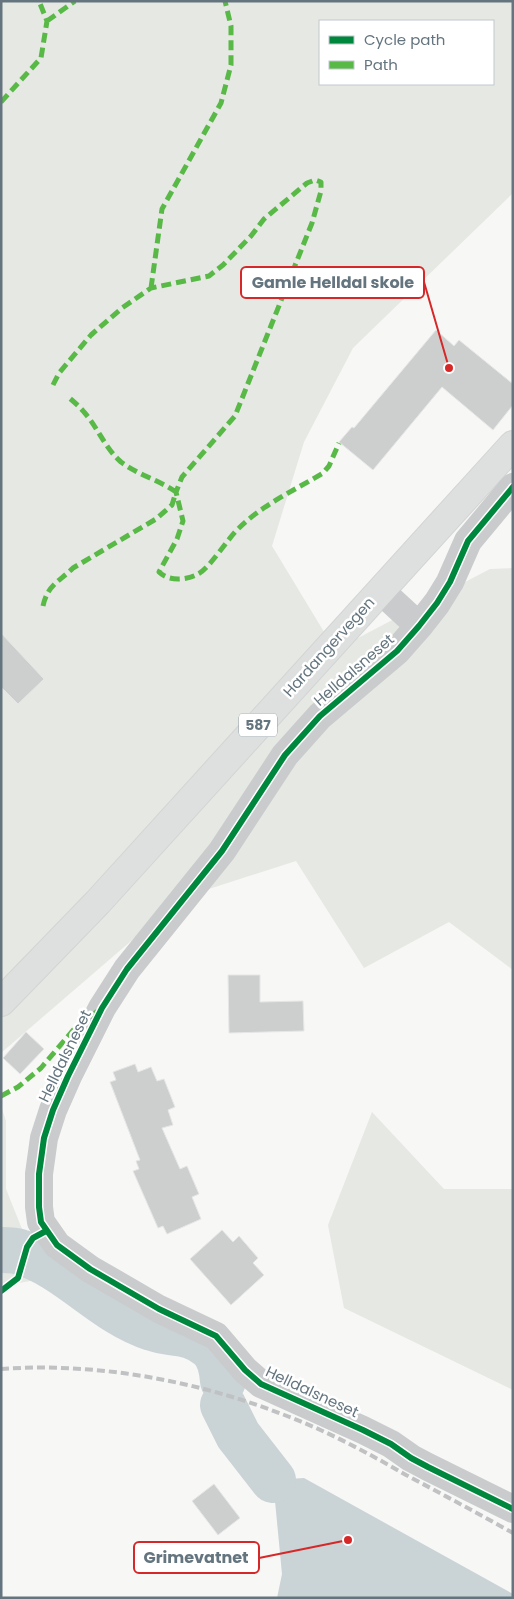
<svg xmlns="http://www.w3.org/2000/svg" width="514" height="1599" viewBox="0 0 514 1599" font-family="Poppins,sans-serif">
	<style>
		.green { fill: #e6e8e3; fill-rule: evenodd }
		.water { fill: #cad3d5 }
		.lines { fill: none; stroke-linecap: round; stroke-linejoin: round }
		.river { stroke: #cad3d5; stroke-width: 46 }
		.building { fill: #cdcfcf; stroke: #e6e6e6 }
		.major-casing { stroke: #d3d4d4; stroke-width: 30 }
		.minor { stroke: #c9cbcc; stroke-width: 28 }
		.major { stroke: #dedfdf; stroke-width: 28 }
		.rail { stroke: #bfc1c2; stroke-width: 4; stroke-dasharray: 8 4; stroke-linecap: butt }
		.quiet { stroke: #58b947; stroke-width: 5; stroke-dasharray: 10 5; stroke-linecap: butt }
		.cycleway-casing { stroke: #fff; stroke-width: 9 }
		.cycleway { stroke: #00873e; stroke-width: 6 }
		.labels { text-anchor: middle; stroke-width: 5; stroke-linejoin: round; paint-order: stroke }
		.shield { fill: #fff; stroke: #929ea5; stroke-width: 1 }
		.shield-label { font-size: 14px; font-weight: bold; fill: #64757f }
		.street-label { font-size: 15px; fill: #64757f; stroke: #fff }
		.leader { fill: none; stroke: #d62828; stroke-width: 2 }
		.callout-dot { fill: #d62828; stroke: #fff; stroke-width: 2 }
		.callout { fill: #fff; stroke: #d62828; stroke-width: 2 }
		.callout-label { font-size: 16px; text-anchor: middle; font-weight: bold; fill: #64757f }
	</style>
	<rect width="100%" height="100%" fill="#f7f7f6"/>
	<path class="green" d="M1 1H513V193L353 348 304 442 272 546 335 650 490 569 513 568V970L449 922 364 968 296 861 181 898 1 1053ZM320 21H493V84H320Z
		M1 1106 6 1121V1189L42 1279 1 1286Z
		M372 1112 444 1189H513V1390L344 1308 328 1225Z"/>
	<path class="water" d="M304 1478 513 1594V1598H277L282 1574 273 1480Z"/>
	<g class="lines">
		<path class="river" d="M1 1250C7 1250 14 1250 20 1252 68 1266 104 1313 152 1328 174 1336 187 1329 209 1346 220 1355 222 1368 223 1381
			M223 1405 238 1435 273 1480"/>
	</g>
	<path class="building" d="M436 330 454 346 459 340 513 384V405L493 430 442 387 373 470 339 442 352 427 354 428Z
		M1 633 44 679 18 704 1 687Z
		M228 975H260V1002L303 1001 304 1031 229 1033Z
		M26 1032 44 1049 20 1074 3 1058Z
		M135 1064 138 1072 151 1067 157 1081 164 1079 175 1107 168 1110 173 1125 162 1128 180 1169 187 1166 199 1194 192 1197 201 1219 167 1234 163 1226 158 1228 133 1171 139 1169 136 1161 140 1160 110 1082 116 1080 113 1072Z
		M222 1230 233 1242 239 1236 258 1258 253 1263 264 1275 231 1305 190 1259Z
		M214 1484 240 1518 218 1535 192 1501Z"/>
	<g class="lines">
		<g class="major-casing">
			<path id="major" d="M1 1002 98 902 513 445"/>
		</g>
		<path class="minor" d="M513 487 468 541 450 582 437 603 419 626 397 651 320 716 285 755 222 851 127 969 102 1008 68 1076 53 1110 44 1138 39 1174V1207L41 1222 57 1245 90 1269 159 1309 216 1336 245 1370 261 1384 363 1430 391 1444 411 1458 428 1467 513 1509
			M381 591 419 626"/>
		<use href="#major" class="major"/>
		<path class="rail" d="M1 1369C98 1362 198 1381 287 1416 329 1432 368 1453 406 1475 442 1494 477 1513 513 1533"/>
		<path class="quiet" d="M47 21 75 1
			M1 102 41 58 47 21 39 1
			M151 288 162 209 221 103 231 65V26L225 1
			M53 385 59 373 91 335 122 308 151 288 209 276 223 265 251 236 264 219 307 183 315 180 321 182V191L312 223 235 416 182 477 176 492 183 521 177 539 159 572C169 582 187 580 198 574 210 568 228 538 239 528 262 505 295 490 323 473L329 466 339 443
			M43 606C48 584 59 582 73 568L156 519 172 505 176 492C159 480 138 475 121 462 105 448 98 428 84 412 79 406 73 401 67 396
			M1 1096 18 1087 41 1068 75 1028 98 1011"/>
		<g class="cycleway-casing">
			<path id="cycleway" d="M513 487 468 541 450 582 437 603 419 626 397 651 320 716 285 755 222 851 127 969 102 1008 68 1076 53 1110 44 1138 39 1174V1207L41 1222 57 1245 90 1269 159 1309 216 1336 245 1370 261 1384 363 1430 391 1444 411 1458 428 1467 513 1509
				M1 1291 18 1278 27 1247 33 1238 46 1231"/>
		</g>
		<use href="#cycleway" class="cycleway"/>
	</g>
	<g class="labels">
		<rect class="shield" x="239" y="713.5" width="38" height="23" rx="4"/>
		<g class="shield-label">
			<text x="258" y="730">587</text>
		</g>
		<g class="street-label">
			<text transform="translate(329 647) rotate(-48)" y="5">Hardangervegen</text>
			<text transform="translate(354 670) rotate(-41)" y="5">Helldalsneset</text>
			<text transform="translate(65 1056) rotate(-64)" y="5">Helldalsneset</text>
			<text transform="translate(312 1392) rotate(25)" y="5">Helldalsneset</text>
		</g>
	</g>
	<path class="leader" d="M449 368L424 282M348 1540L259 1558"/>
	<g class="callout-dot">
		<circle cx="449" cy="368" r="5"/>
		<circle cx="348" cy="1540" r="5"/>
	</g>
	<g class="callout">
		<rect x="241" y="267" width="183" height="31" rx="5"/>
		<rect x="134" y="1542" width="125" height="31" rx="5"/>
	</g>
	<g class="callout-label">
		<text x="333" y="288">Gamle Helldal skole</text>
		<text x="196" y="1563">Grimevatnet</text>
	</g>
	<rect width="514" height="1599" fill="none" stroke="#64757f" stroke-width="5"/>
	<rect x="319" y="20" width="175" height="65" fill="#ffffff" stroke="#c1c8cc"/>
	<rect x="329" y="36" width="25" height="8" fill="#00873e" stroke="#c1c8cc"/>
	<text x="364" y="45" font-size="15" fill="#64757f">Cycle path</text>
	<rect x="329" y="61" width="25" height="8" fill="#58b947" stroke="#c1c8cc"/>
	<text x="364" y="70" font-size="15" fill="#64757f">Path</text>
</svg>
